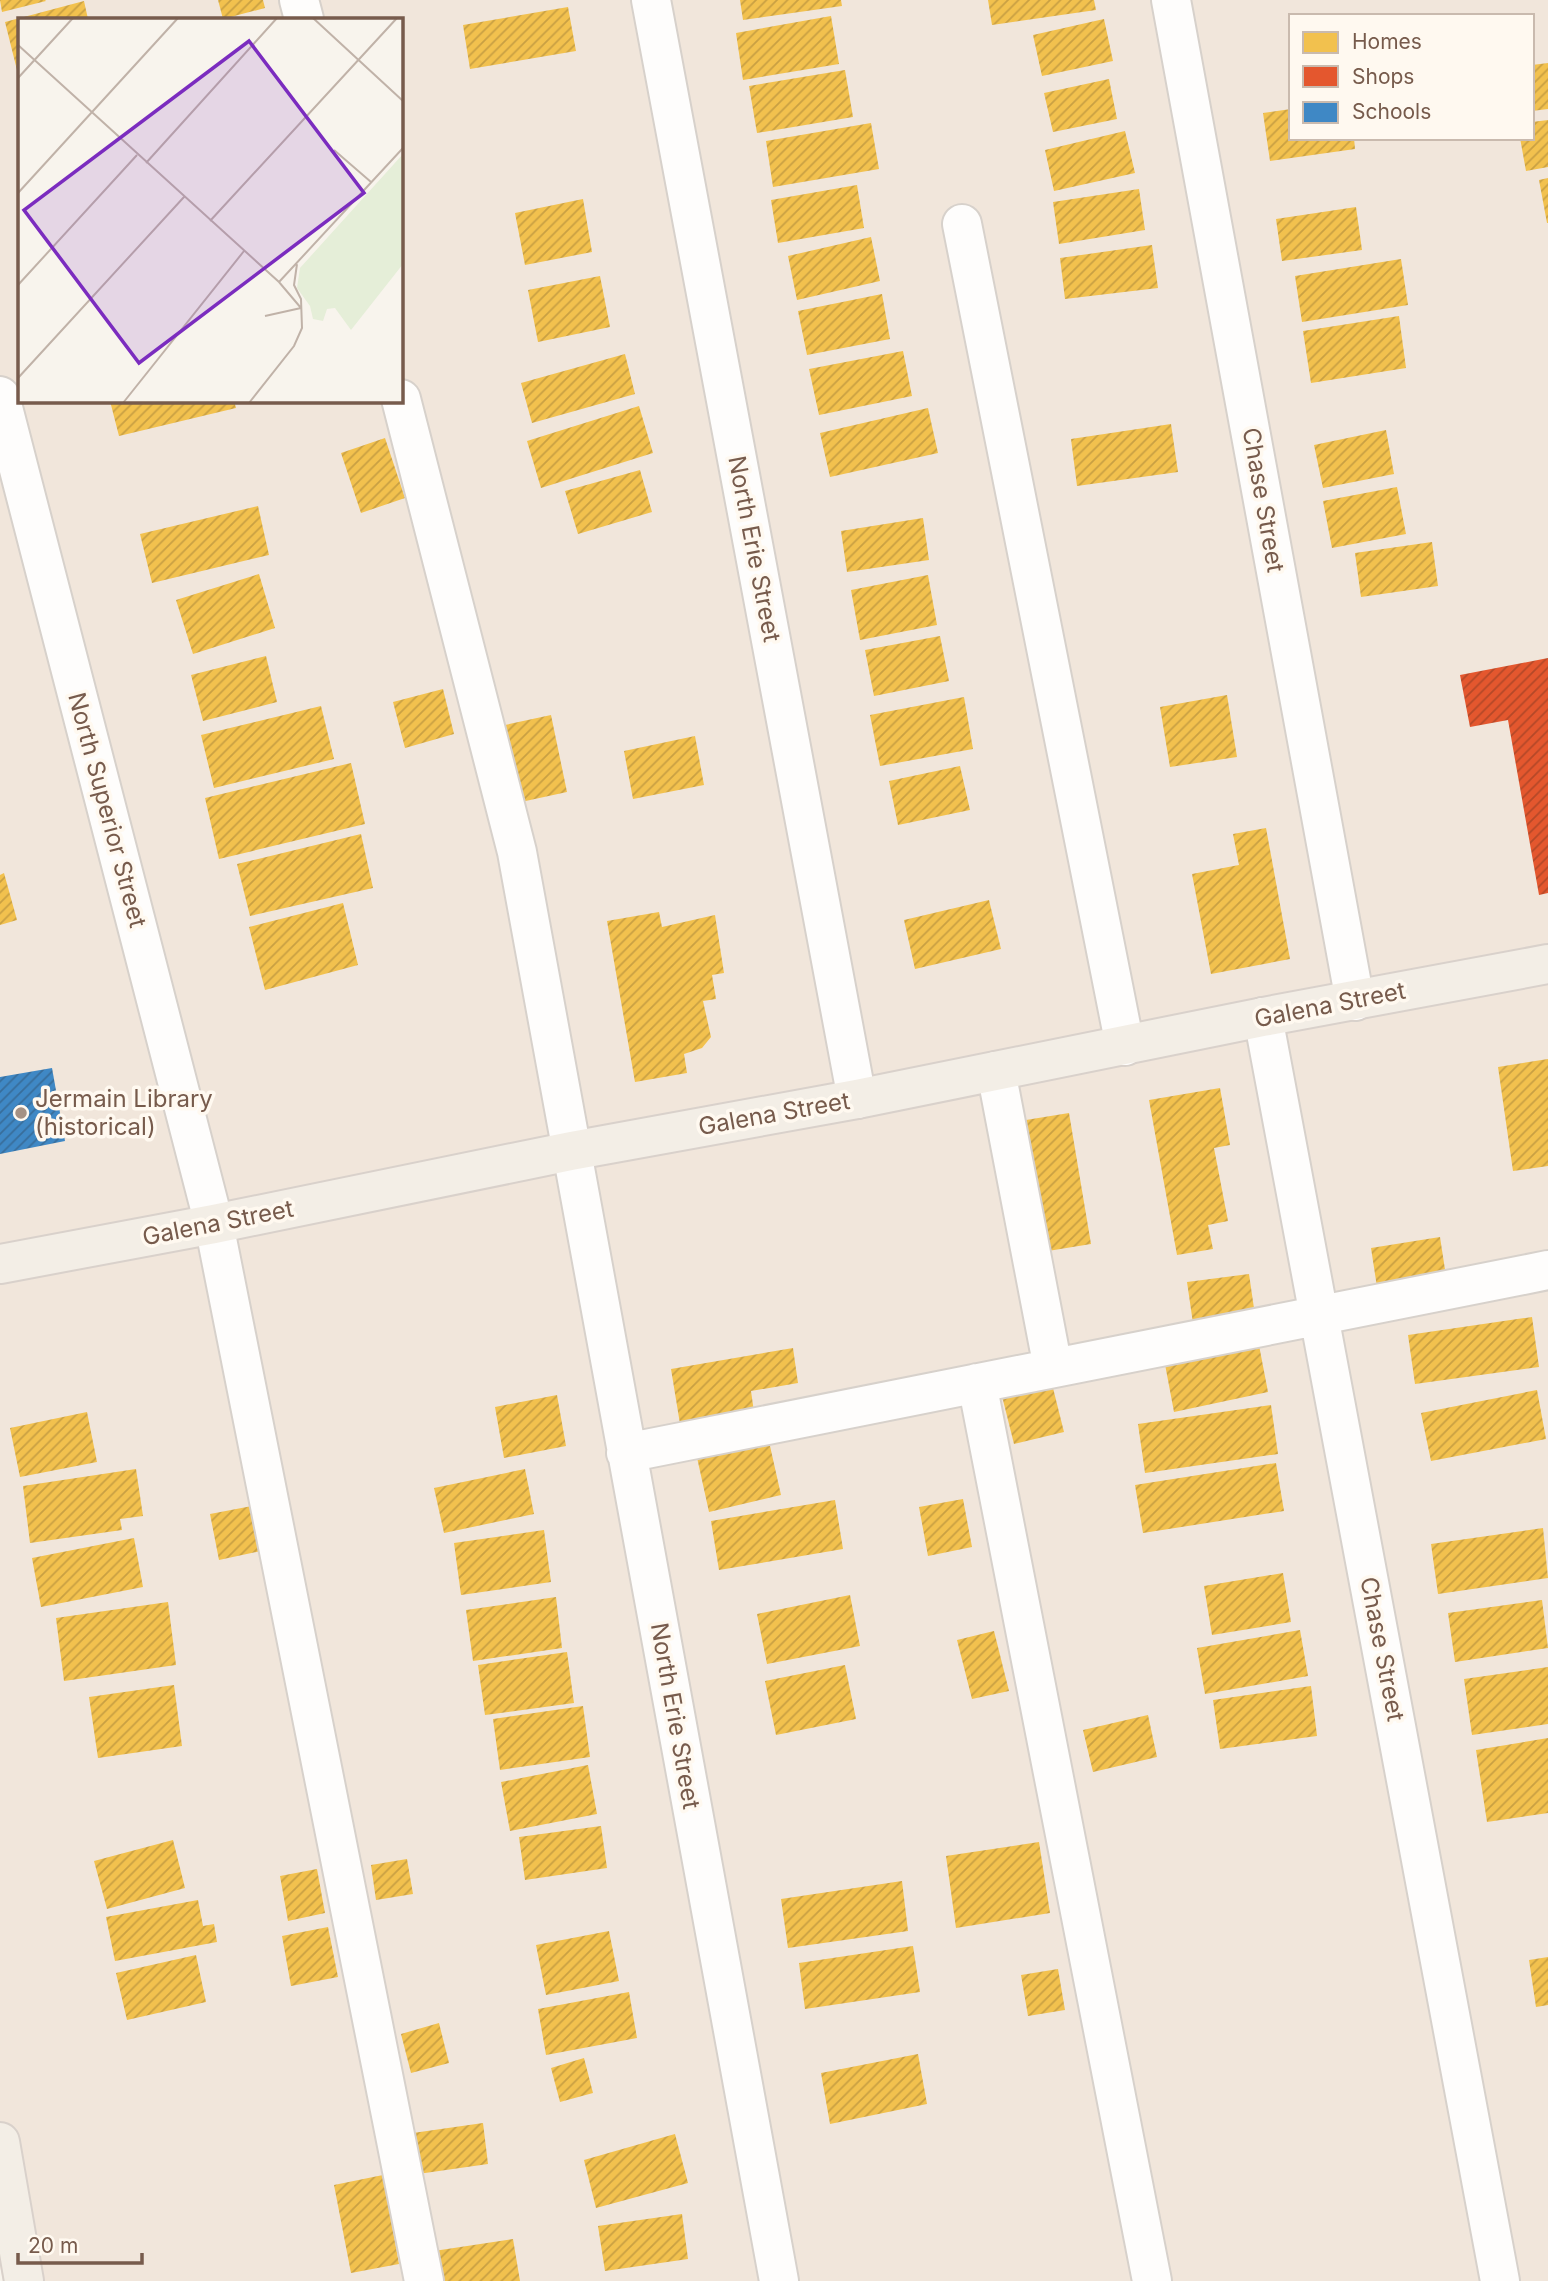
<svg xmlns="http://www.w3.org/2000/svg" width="1548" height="2281" viewBox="0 0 1548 2281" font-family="Inter,sans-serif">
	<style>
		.residential { fill: #f1e6db; fill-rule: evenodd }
		.homes { fill: url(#homes-hatch) }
		.shops { fill: url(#shops-hatch) }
		.schools { fill: url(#schools-hatch) }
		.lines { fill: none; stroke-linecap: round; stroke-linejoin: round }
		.minor-casing { stroke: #d7d1cb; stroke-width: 42 }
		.major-casing { stroke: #d9d1cb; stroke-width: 42 }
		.minor { stroke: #fefdfc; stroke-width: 38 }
		.major { stroke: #f3eee6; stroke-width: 38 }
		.poi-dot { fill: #a49184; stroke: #fff9f0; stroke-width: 2.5 }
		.labels { text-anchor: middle; stroke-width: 7; stroke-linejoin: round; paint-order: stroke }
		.street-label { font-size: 24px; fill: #775b4c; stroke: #fff9f0 }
		.poi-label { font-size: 24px; fill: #775b4c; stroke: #fff9f0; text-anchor: start }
		.inset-road { fill: none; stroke: #c0b2a8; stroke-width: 2 }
		.view { fill: #7b2cbf; fill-opacity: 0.15; stroke: #7b2cbf; stroke-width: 3.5 }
		.inset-edge { fill: none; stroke: #775b4c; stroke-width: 3.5 }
	</style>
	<defs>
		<pattern id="homes-hatch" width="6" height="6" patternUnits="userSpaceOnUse" patternTransform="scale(1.75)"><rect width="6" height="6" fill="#f2c14e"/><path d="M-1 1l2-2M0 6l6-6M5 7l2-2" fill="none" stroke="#c9a043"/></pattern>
		<pattern id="shops-hatch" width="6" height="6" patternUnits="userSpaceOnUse" patternTransform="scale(1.75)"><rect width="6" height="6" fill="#e4572e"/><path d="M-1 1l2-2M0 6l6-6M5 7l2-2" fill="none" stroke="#b44828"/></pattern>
		<pattern id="schools-hatch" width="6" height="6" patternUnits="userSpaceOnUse" patternTransform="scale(1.75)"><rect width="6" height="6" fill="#3f88c5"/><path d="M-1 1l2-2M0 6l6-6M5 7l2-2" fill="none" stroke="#386d9a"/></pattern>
	</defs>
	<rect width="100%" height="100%" fill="#f8f4ed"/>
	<path class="residential" d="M0 0H1548V2281H3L0 2265ZM1291 16H1532V138H1291ZM19 19H401V401H19Z"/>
	<path class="homes" d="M0 0H45L46 1 2 12Z
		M218 0H263L265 8 223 19Z
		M740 0H841L842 6 743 20Z
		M988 0H1094L1096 10 992 25Z
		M84 1 88 19H19L18 74 5 22Z
		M568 7 576 51 470 69 463 25Z
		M831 16 839 64 743 80 736 33Z
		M1104 19 1113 61 1042 76 1033 35Z
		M1548 63V109L1532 111V65Z
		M845 70 853 117 757 133 749 86Z
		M1109 79 1117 119 1053 132 1044 93Z
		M1291 109V138H1354L1355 149 1270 161 1263 113Z
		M1548 120V167L1526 171 1520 138H1532V122Z
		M871 123 879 169 773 187 766 141Z
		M1125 131 1135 173 1054 191 1045 150Z
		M1548 178V223H1547L1539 180Z
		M857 185 864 228 778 243 771 200Z
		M1139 189 1145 230 1059 244 1053 202Z
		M583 199 592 252 525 265 515 213Z
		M1356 207 1362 250 1282 261 1276 219Z
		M871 237 880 281 797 300 788 256Z
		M1152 245 1158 288 1065 299 1060 258Z
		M1401 259 1408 305 1302 322 1295 276Z
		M600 276 610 327 538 342 528 290Z
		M882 294 890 339 807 355 798 311Z
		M1399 316 1406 368 1311 383 1303 331Z
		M903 351 912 396 819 415 809 369Z
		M625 354 635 394 532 423 521 383Z
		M110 401H234L236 408 119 436Z
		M639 406 653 453 541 488 527 441Z
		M928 408 938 453 830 477 820 433Z
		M1171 424 1178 472 1077 486 1071 439Z
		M1386 430 1394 474 1323 488 1314 445Z
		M385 438 405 498 361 513 341 453Z
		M640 470 652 512 578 534 565 491Z
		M1397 487 1406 534 1332 548 1323 501Z
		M258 506 269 555 152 583 140 534Z
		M923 518 929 560 847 572 841 531Z
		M1432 542 1438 586 1361 597 1355 553Z
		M259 574 275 628 193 654 176 600Z
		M928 575 937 625 860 640 851 590Z
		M940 636 949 681 874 696 865 650Z
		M266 656 277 702 203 721 191 675Z
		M443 689 454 734 405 748 393 702Z
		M1227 695 1237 757 1170 767 1160 707Z
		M964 697 973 749 880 766 870 715Z
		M321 706 334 759 214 788 201 735Z
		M551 715 567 792 521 802 505 725Z
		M695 736 704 785 633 799 624 751Z
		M351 763 365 824 219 859 205 798Z
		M960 766 970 810 898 825 889 781Z
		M1266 828 1290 959 1211 974 1192 874 1239 865 1233 834Z
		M361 834 373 888 250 916 237 864Z
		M4 873 17 920 0 925V875Z
		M989 900 1001 949 915 969 904 920Z
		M343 903 358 965 265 990 249 927Z
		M659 912 662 927 715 915 724 973 712 975 716 999 703 1001 711 1037 702 1048 684 1054 687 1073 635 1082 607 921Z
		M1548 1059V1166L1513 1171 1498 1067Z
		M1220 1088 1230 1145 1214 1148 1228 1221 1208 1225 1213 1249 1177 1255 1149 1100Z
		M1069 1113 1091 1244 1048 1251 1026 1120Z
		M1440 1237 1448 1289 1379 1300 1371 1248Z
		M1249 1274 1256 1322 1194 1330 1187 1282Z
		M1532 1317 1539 1367 1415 1384 1408 1335Z
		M1258 1340 1268 1392 1174 1412 1164 1359Z
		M793 1348 798 1383 751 1391 755 1419 681 1430 671 1369Z
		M1052 1384 1064 1432 1014 1444 1002 1396Z
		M1537 1390 1546 1439 1431 1461 1421 1413Z
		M557 1395 566 1446 504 1458 495 1407Z
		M1271 1405 1278 1454 1145 1473 1138 1424Z
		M87 1412 97 1462 20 1477 10 1428Z
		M768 1437 781 1495 709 1512 696 1453Z
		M1276 1463 1284 1511 1143 1533 1135 1485Z
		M136 1469 143 1516 120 1519 122 1530 30 1543 23 1486Z
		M525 1469 534 1514 444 1533 434 1488Z
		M963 1499 972 1547 928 1556 919 1507Z
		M835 1500 843 1549 719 1570 711 1521Z
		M252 1506 261 1551 219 1560 210 1514Z
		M1543 1528 1548 1578 1438 1594 1431 1544Z
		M544 1530 551 1582 461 1595 454 1543Z
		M134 1538 143 1587 41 1607 32 1558Z
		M1283 1573 1291 1622 1212 1635 1204 1586Z
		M850 1595 860 1646 767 1664 757 1614Z
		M556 1597 562 1648 473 1661 466 1610Z
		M1542 1600 1548 1648 1455 1662 1448 1613Z
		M168 1602 176 1665 64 1681 56 1618Z
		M1300 1630 1308 1676 1205 1694 1197 1648Z
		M994 1631 1009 1691 972 1699 957 1640Z
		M567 1652 574 1703 485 1715 478 1665Z
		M845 1665 856 1719 776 1735 765 1681Z
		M1548 1667V1724L1472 1735 1464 1679Z
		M174 1685 182 1746 98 1758 89 1697Z
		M1311 1686 1317 1736 1220 1749 1213 1700Z
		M583 1706 590 1757 500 1770 493 1719Z
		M1148 1715 1157 1757 1093 1772 1083 1730Z
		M1548 1738V1813L1487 1822 1476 1750Z
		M588 1765 597 1814 510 1831 501 1782Z
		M601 1826 607 1868 525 1880 519 1837Z
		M173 1840 185 1888 107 1909 94 1861Z
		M1039 1842 1050 1913 956 1928 946 1856Z
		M407 1859 413 1894 376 1900 371 1865Z
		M317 1869 325 1913 288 1921 280 1876Z
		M902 1881 908 1931 788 1948 781 1899Z
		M198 1900 203 1926 214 1924 217 1942 115 1961 106 1917Z
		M328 1927 338 1977 291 1986 282 1936Z
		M609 1931 619 1981 546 1995 536 1945Z
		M913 1946 920 1992 805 2009 799 1963Z
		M196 1955 206 2002 127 2020 116 1973Z
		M1548 1957V2005L1536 2007 1529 1960Z
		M1058 1969 1065 2010 1028 2016 1021 1975Z
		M629 1992 637 2038 546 2055 538 2009Z
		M439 2023 449 2063 411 2073 401 2034Z
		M918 2054 927 2104 830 2124 821 2073Z
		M584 2058 593 2093 560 2102 551 2068Z
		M483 2123 488 2164 418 2174 413 2133Z
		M675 2134 688 2183 596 2208 584 2160Z
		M383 2175 399 2264 351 2273 334 2185Z
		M682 2214 688 2259 605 2271 598 2226Z
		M513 2239 520 2281H438L434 2251Z"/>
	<path class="shops" d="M1548 658V893L1539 895 1508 720 1470 727 1460 675Z"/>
	<path class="schools" d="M52 1068 65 1141 0 1154V1077Z"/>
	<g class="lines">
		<g class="minor-casing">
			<path id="minor" d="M299 0 304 19
				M651 0 857 1099
				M1171 0 1355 1001
				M962 224 1125 1046
				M0 396 214 1224 424 2281
				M401 399 517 852 779 2281
				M1263 1017 1500 2281
				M996 1071 1053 1368
				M977 1383 1152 2281
				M626 1453 1548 1270"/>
		</g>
		<g class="major-casing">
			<path id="major" d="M0 1264 214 1224 571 1151 857 1099 1263 1017 1548 964
				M0 2142 24 2281"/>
		</g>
		<use href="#minor" class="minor"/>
		<use href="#major" class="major"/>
	</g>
	<circle class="poi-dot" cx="21" cy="1113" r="7"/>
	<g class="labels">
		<g class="street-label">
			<text transform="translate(1263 500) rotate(80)" y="8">Chase Street</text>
			<text transform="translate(754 549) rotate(79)" y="8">North Erie Street</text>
			<text transform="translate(107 810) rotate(75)" y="8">North Superior Street</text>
			<text transform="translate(1330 1005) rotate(-11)" y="8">Galena Street</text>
			<text transform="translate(774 1114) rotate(-10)" y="8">Galena Street</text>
			<text transform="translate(218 1223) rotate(-11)" y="8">Galena Street</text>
			<text transform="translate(1382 1649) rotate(79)" y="8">Chase Street</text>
			<text transform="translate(675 1716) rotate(80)" y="8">North Erie Street</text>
		</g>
		<g class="poi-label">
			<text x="35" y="1107">Jermain Library<tspan x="35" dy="28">(historical)</tspan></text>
		</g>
	</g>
	<g transform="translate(18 18)">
		<rect width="385" height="385" fill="#f8f4ed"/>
		<path d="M385 136V246L333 312 317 290 309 291 305 303 295 301 292 288 279 270 282 250Z" fill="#e5eed8"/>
		<path class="inset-road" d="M295 0 385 83M0 27 261 264 283 290M0 60 55 0M316 132 353 164M128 145 259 0M0 175 160 0M192 203 379 0M261 264 385 130M0 267 119 137M247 298 283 290M0 360 166 179M105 385 226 233M231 385 276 328 284 310 283 281 276 267 279 246"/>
		<path class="view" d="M231 23 346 175 121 345 6 192Z"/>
		<rect width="385" height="385" class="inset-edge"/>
	</g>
	<rect x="1289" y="14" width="245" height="126" fill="#fff9f0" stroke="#c9baae" stroke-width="2"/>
	<rect x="1303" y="32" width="35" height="21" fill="#f2c14e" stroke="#c9baae" stroke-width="2"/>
	<text x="1352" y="49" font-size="21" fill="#775b4c">Homes</text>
	<rect x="1303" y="66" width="35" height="21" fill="#e4572e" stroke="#c9baae" stroke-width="2"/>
	<text x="1352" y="84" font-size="21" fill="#775b4c">Shops</text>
	<rect x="1303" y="102" width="35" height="21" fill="#3f88c5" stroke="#c9baae" stroke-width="2"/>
	<text x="1352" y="119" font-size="21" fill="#775b4c">Schools</text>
	<path d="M18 2253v10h124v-10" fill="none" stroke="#775b4c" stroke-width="3.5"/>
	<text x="28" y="2253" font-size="21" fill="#775b4c" stroke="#fff9f0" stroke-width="5" paint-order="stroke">20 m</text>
</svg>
